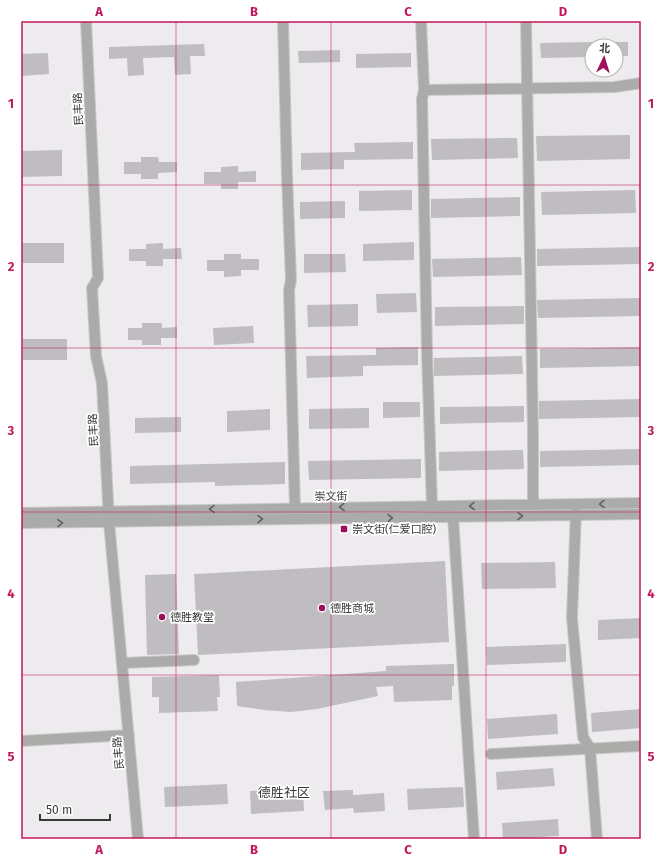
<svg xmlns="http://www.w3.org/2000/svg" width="662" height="860" viewBox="0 0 662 860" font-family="'Fira Sans','Noto Sans SC',sans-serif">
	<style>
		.building { fill: #bfbdc0 }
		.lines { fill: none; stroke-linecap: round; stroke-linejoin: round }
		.minor-casing { stroke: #cac7cb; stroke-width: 12 }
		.minor { stroke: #ababa9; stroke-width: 10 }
		.oneway { stroke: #626161 }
		.grid { fill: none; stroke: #c2185b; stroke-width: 1; stroke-opacity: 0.55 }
		.poi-dot { fill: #9e105b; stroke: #fff; stroke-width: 1.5 }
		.labels { text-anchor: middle; stroke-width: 3.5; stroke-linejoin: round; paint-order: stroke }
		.street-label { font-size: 11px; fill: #3a393a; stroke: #fff }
		.poi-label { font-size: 11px; fill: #3a393a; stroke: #fff; text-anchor: start }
		.quarter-label { font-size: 13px; fill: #373538; stroke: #fff }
		.neatline { fill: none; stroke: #c2185b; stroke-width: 1.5 }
		.grid-label { font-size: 13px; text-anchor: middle; font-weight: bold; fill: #c2185b }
	</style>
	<rect width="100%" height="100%" fill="#eeebef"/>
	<path class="building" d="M592 42V57L541 58 540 43Z
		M616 42H628V56H616Z
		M204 44 205 56H190L191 74 175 75 174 57 143 58 144 75 128 76 127 58 109 59V47Z
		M340 50V62L299 63 298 51Z
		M48 53 49 74 21 76V54Z
		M411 53V67L356 68V54Z
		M630 135V159L537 161 536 136Z
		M517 138 518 158 432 160 431 139Z
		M413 142V159L344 160V169L301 170V153L355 152 354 143Z
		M62 150V176L21 177V151Z
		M141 157H158L159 162H177V172L158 173V179H141V174H124V162H141Z
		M238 166V172L256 171V182H238V189H221V184H204V172H221V167Z
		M412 190V210L359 211V191Z
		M635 190 636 213 542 215 541 192Z
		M520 197V216L431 218V199Z
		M345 201V218L300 219V202Z
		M414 242V260L363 261V244Z
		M21 243H64V263H21Z
		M163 243V249L181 248 182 259H163V266H146V261H129V249H146V244Z
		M641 247V264L537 266V249Z
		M224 254H241V259H259V270H241V276L224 277V271H207V260H224Z
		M304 254H345L346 272 304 273Z
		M521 257 522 275 433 277 432 259Z
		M416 293 417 312 377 313 376 294Z
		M641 298V316L538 318 537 300Z
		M358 304V326L308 327 307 305Z
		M524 306V324L435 326V307Z
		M142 323H162V328L177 327V338H161V345H142V340H128V328H142Z
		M253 326 254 343 214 345 213 328Z
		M23 339H67V360H23Z
		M418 347V365L363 366V376L307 378 306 356 376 355V348Z
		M641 347V366L540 368V349Z
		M522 356 523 374 434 376V358Z
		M641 399V417L539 419V401Z
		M383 402H420V417L383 418Z
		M524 406V422L440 424V407Z
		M369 408V428L309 429V409Z
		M270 409V430L227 432V411Z
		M181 417V432L135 433V418Z
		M641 449V465L540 467V451Z
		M523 450 524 469 439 471V452Z
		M421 459V478L309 480 308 461Z
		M285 462V484L215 486V482L130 484V466Z
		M445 561 449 642 198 655 194 574Z
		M555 562 556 588 482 589 481 563Z
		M176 574 179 654 147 655 145 575Z
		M641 618V638L598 640V620Z
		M566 644V662L487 665 486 647Z
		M454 664V686H452V700L394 702 393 686 376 687 378 696 317 709 291 712 264 710 237 706 236 682 386 671V666Z
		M219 675 220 697H217L218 711 159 713V697H152V677Z
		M641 709V728L592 732 591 713Z
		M557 714 558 734 488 739 487 719Z
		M553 768 555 786 497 790 496 772Z
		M227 784 228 804 165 807 164 787Z
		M463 787 464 807 408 810 407 789Z
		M303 788 304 811 251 814 250 791Z
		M353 790V795L384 793 385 811 354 813 353 808 325 810 323 791Z
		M558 819 559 836 503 839 502 823Z"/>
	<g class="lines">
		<g class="minor-casing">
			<path id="minor" d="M86 21 98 278 92 288 96 356 102 383 109 522 138 839
				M283 21 287 176 291 280 289 290 295 508
				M421 21 424 90 422 99 427 352 432 506
				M526 21 533 434V505
				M424 90 615 87 641 83
				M576 510 572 618 583 737 590 748 597 839
				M21 513 641 503
				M453 517 474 839
				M21 523 641 514
				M123 663 194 660
				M21 741 129 735
				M491 754 641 746"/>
		</g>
		<use href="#minor" class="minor"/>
	</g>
	<defs><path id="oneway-chevron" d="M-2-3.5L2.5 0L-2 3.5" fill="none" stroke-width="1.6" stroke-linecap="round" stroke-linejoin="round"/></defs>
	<g class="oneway">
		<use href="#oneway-chevron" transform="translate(602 504) rotate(179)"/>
		<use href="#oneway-chevron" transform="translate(472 506) rotate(179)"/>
		<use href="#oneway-chevron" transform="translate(342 507) rotate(179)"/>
		<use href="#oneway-chevron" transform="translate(212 509) rotate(179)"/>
		<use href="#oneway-chevron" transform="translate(520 516) rotate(-1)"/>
		<use href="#oneway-chevron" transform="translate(390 518) rotate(-1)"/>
		<use href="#oneway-chevron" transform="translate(260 519) rotate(-1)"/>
		<use href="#oneway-chevron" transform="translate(60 523) rotate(-1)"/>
	</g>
	<path class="grid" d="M176 21V839M331 21V839M486 21V839M21 185H641M21 348H641M21 512H641M21 675H641"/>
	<g class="poi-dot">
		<rect x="340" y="525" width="8" height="8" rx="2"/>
		<circle cx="322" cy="608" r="4"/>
		<circle cx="162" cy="617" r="4"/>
	</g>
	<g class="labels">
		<g class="street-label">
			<text transform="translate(78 109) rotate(-93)" y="4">民丰路</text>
			<text transform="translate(93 430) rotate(-93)" y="4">民丰路</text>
			<text transform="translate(331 496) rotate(-1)" y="4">崇文街</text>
			<text transform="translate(118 753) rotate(-95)" y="4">民丰路</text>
		</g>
		<g class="poi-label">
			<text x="352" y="533">崇文街(仁爱口腔)</text>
			<text x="330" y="612">德胜商城</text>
			<text x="170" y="621">德胜教堂</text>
		</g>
		<g class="quarter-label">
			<text x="284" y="797">德胜社区</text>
		</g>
	</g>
	<rect width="662" height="860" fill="none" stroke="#ffffff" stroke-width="44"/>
	<g transform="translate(604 58) rotate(4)"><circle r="19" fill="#ffffff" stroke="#b0b0b0"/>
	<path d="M0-3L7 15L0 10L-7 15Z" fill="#9e105b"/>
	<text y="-6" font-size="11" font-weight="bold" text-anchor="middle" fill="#3a393a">北</text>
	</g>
	<path d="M40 814v6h70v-6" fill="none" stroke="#3a393a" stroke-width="2"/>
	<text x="46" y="814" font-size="12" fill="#3a393a" stroke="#ffffff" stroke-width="3" paint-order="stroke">50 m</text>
	<rect x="22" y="22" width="618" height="816" class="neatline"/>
	<g class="grid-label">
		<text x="99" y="16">A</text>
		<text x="254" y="16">B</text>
		<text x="408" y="16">C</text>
		<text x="563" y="16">D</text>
		<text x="11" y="108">1</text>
		<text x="651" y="108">1</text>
		<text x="11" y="271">2</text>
		<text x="651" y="271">2</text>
		<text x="11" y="435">3</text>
		<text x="651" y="435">3</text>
		<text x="11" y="598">4</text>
		<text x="651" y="598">4</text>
		<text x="11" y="761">5</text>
		<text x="651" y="761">5</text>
		<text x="99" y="854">A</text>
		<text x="254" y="854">B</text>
		<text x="408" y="854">C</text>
		<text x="563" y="854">D</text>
	</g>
</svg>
